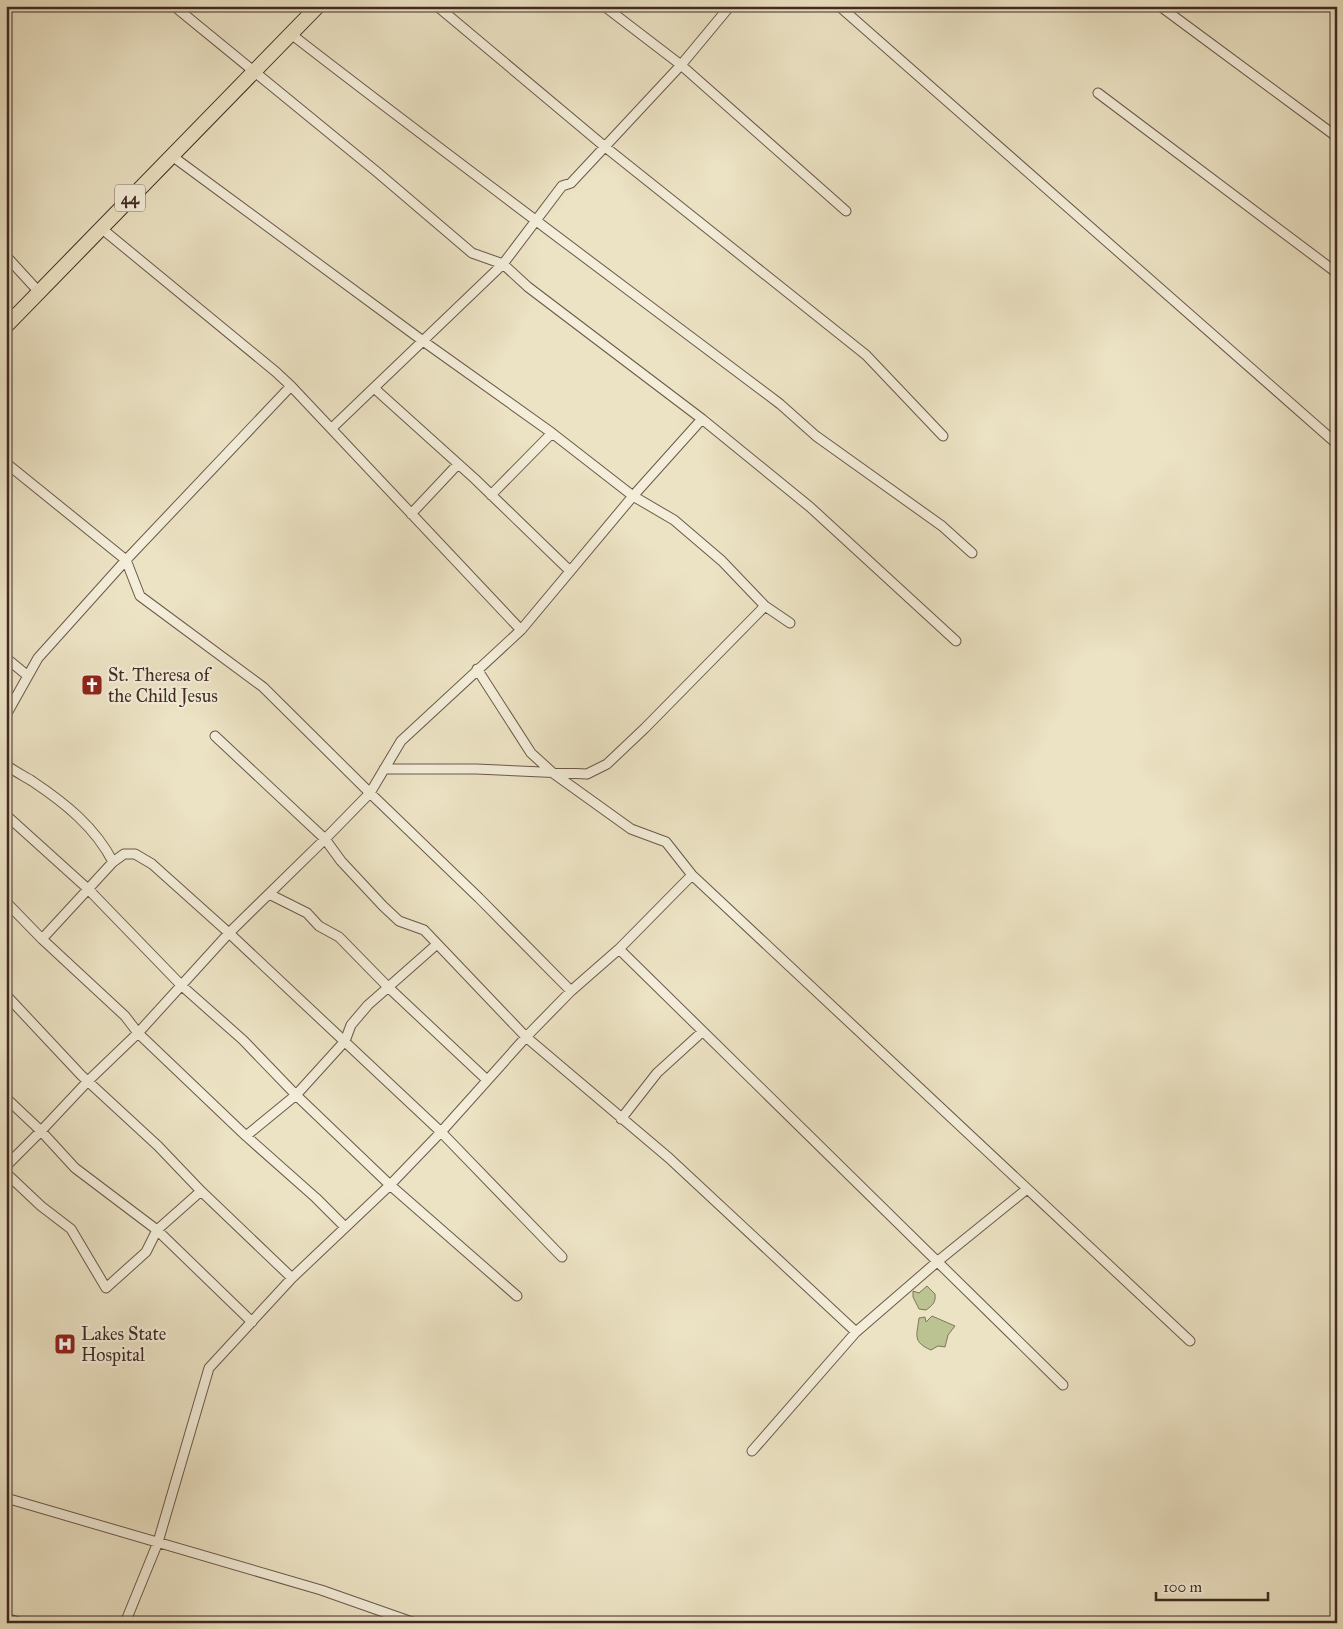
<svg xmlns="http://www.w3.org/2000/svg" width="1343" height="1629" viewBox="0 0 1343 1629" font-family="'IM FELL Great Primer',serif">
	<style>
		.green { fill: #bbc392; stroke: #7e765a }
		.lines { fill: none; stroke-linecap: round; stroke-linejoin: round }
		.street-casing { stroke: #6b584a; stroke-width: 11 }
		.primary-casing { stroke: #402a22; stroke-width: 16 }
		.street { stroke: #f3edd9; stroke-width: 9 }
		.primary { stroke: #ece3c4; stroke-width: 14 }
		.labels { text-anchor: middle; stroke-width: 4.5; stroke-linejoin: round; paint-order: stroke }
		.shield { fill: #f3edd9; stroke: #766459; stroke-width: 1 }
		.shield-label { font-size: 16px; font-weight: bold; fill: #402a22 }
		.poi-label { font-size: 18px; fill: #402a22; stroke: #f3edd9; text-anchor: start }
	</style>
	<rect width="100%" height="100%" fill="#ece3c4"/>
	<filter id="stains"><feTurbulence type="fractalNoise" baseFrequency=".004" numOctaves="4"/><feColorMatrix values="0 0 0 0 .2 0 0 0 0 .09 0 0 0 0 .02 0 0 0 .5 -.17"/></filter>
	<radialGradient id="worn" r=".72"><stop offset=".6" stop-color="#630" stop-opacity="0"/><stop offset="1" stop-color="#630" stop-opacity=".3"/></radialGradient>
	<path class="green" d="M927 1286 935 1294C936 1302 933 1305 926 1310L919 1309 913 1297V1291L919 1293Z
		M932 1316 955 1326 948 1335 945 1347 938 1346 931 1350C912 1342 917 1335 919 1318L925 1317 926 1322Z"/>
	<g class="lines">
		<g class="street-casing">
			<path id="street" d="M174 6 377 172 472 253 503 264 528 287 702 419 810 507 956 641
				M437 6 604 146 866 355 943 436
				M604 6 681 65 846 211
				M839 6 1337 444
				M1160 6 1337 137
				M1335 6 1337 8
				M291 34C452 159 617 281 780 404L816 436 942 526 972 553
				M1098 93 1337 273
				M172 156 423 341 552 433 633 496 674 520 722 561 765 606 790 623
				M101 228 276 372 291 386 521 630
				M6 256 39 292
				M374 388 475 479 570 571
				M332 428 503 264 562 186 571 183 681 65 730 6
				M6 463 126 560 140 596 263 687 370 793 325 839 229 933 138 1033 88 1081 41 1131 6 1166
				M491 495 552 433
				M411 514 458 464
				M6 658 28 676
				M477 669 531 753 553 773 631 829 666 842 692 875 1190 1341
				M6 715 38 658 126 560 291 386
				M215 736 325 839 341 861 383 906 399 921 424 930 526 1037 669 1158 856 1332
				M6 765C14 771 24 776 32 781 65 803 95 827 113 862
				M384 769H476L587 774 607 764 645 728 765 606
				M6 815 88 889 182 986 243 1040 296 1095 390 1185 517 1296
				M269 894 307 913 319 926 339 937 388 987 487 1080
				M6 902 42 939 113 862 124 854H135L152 864 229 933 441 1132 562 1257
				M42 939 125 1016 138 1033 246 1136 316 1198 345 1227
				M619 949 1063 1385
				M571 991 619 949 692 875
				M6 995 81 1075 158 1146 201 1191
				M6 1098 41 1131 75 1168 157 1230 201 1191 292 1278
				M621 1119 657 1073 702 1032
				M246 1136 296 1095 345 1041 351 1025 368 1005 436 945
				M6 1173 41 1206 71 1229 106 1288 146 1252 157 1230 252 1322
				M752 1451 856 1332 938 1261 1027 1189
				M6 1498 321 1590 415 1623
				M6 1618 21 1623
				M125 1623 158 1542 209 1368 292 1278 390 1185 441 1132 526 1037 571 991 479 898 370 793 401 741 521 630 633 496 702 419"/>
		</g>
		<g class="primary-casing">
			<path id="primary" d="M6 326 318 6"/>
		</g>
		<use href="#street" class="street"/>
		<use href="#primary" class="primary"/>
	</g>
	<defs>
		<g id="church-square" transform="scale(1.125)"><rect x="-9" y="-9" width="18" height="18" rx="4" fill="#8f2418" stroke="#f3edd9"/><path d="M-1.2-6h2.4v3.5h3.3v2.4h-3.3V6h-2.4V-.1h-3.3v-2.4h3.3Z" fill="#fff"/></g>
		<g id="hospital-square" transform="scale(1.125)"><rect x="-9" y="-9" width="18" height="18" rx="4" fill="#8f2418" stroke="#f3edd9"/><path d="M-5-5h3v3.5h4V-5h3V5h-3V1.5h-4V5h-3Z" fill="#fff"/></g>
	</defs>
	<g fill-rule="evenodd">
		<use href="#church-square" x="92" y="685"/>
		<use href="#hospital-square" x="65" y="1344"/>
	</g>
	<g class="labels">
		<rect class="shield" x="115" y="184.5" width="30" height="27" rx="4"/>
		<g class="shield-label">
			<text x="130" y="204">44</text>
		</g>
		<g class="poi-label">
			<text x="108" y="681">St. Theresa of<tspan x="108" dy="21">the Child Jesus</tspan></text>
			<text x="81" y="1340">Lakes State<tspan x="81" dy="21">Hospital</tspan></text>
		</g>
	</g>
	<rect width="1343" height="1629" fill="none" stroke="#ece3c4" stroke-width="25"/>
	<rect x="8" y="8" width="1328" height="1614" fill="none" stroke="#402a22" stroke-width="2.5"/>
	<rect x="12" y="12" width="1318" height="1604" fill="none" stroke="#402a22"/>
	<path d="M1156 1592v8h112v-8" fill="none" stroke="#402a22" stroke-width="2.5"/>
	<text x="1163" y="1592" font-size="15" fill="#402a22" stroke="#f3edd9" stroke-width="4" paint-order="stroke">100 m</text>
	<rect width="100%" height="100%" filter="url(#stains)"/>
	<rect width="100%" height="100%" fill="url(#worn)"/>
</svg>
